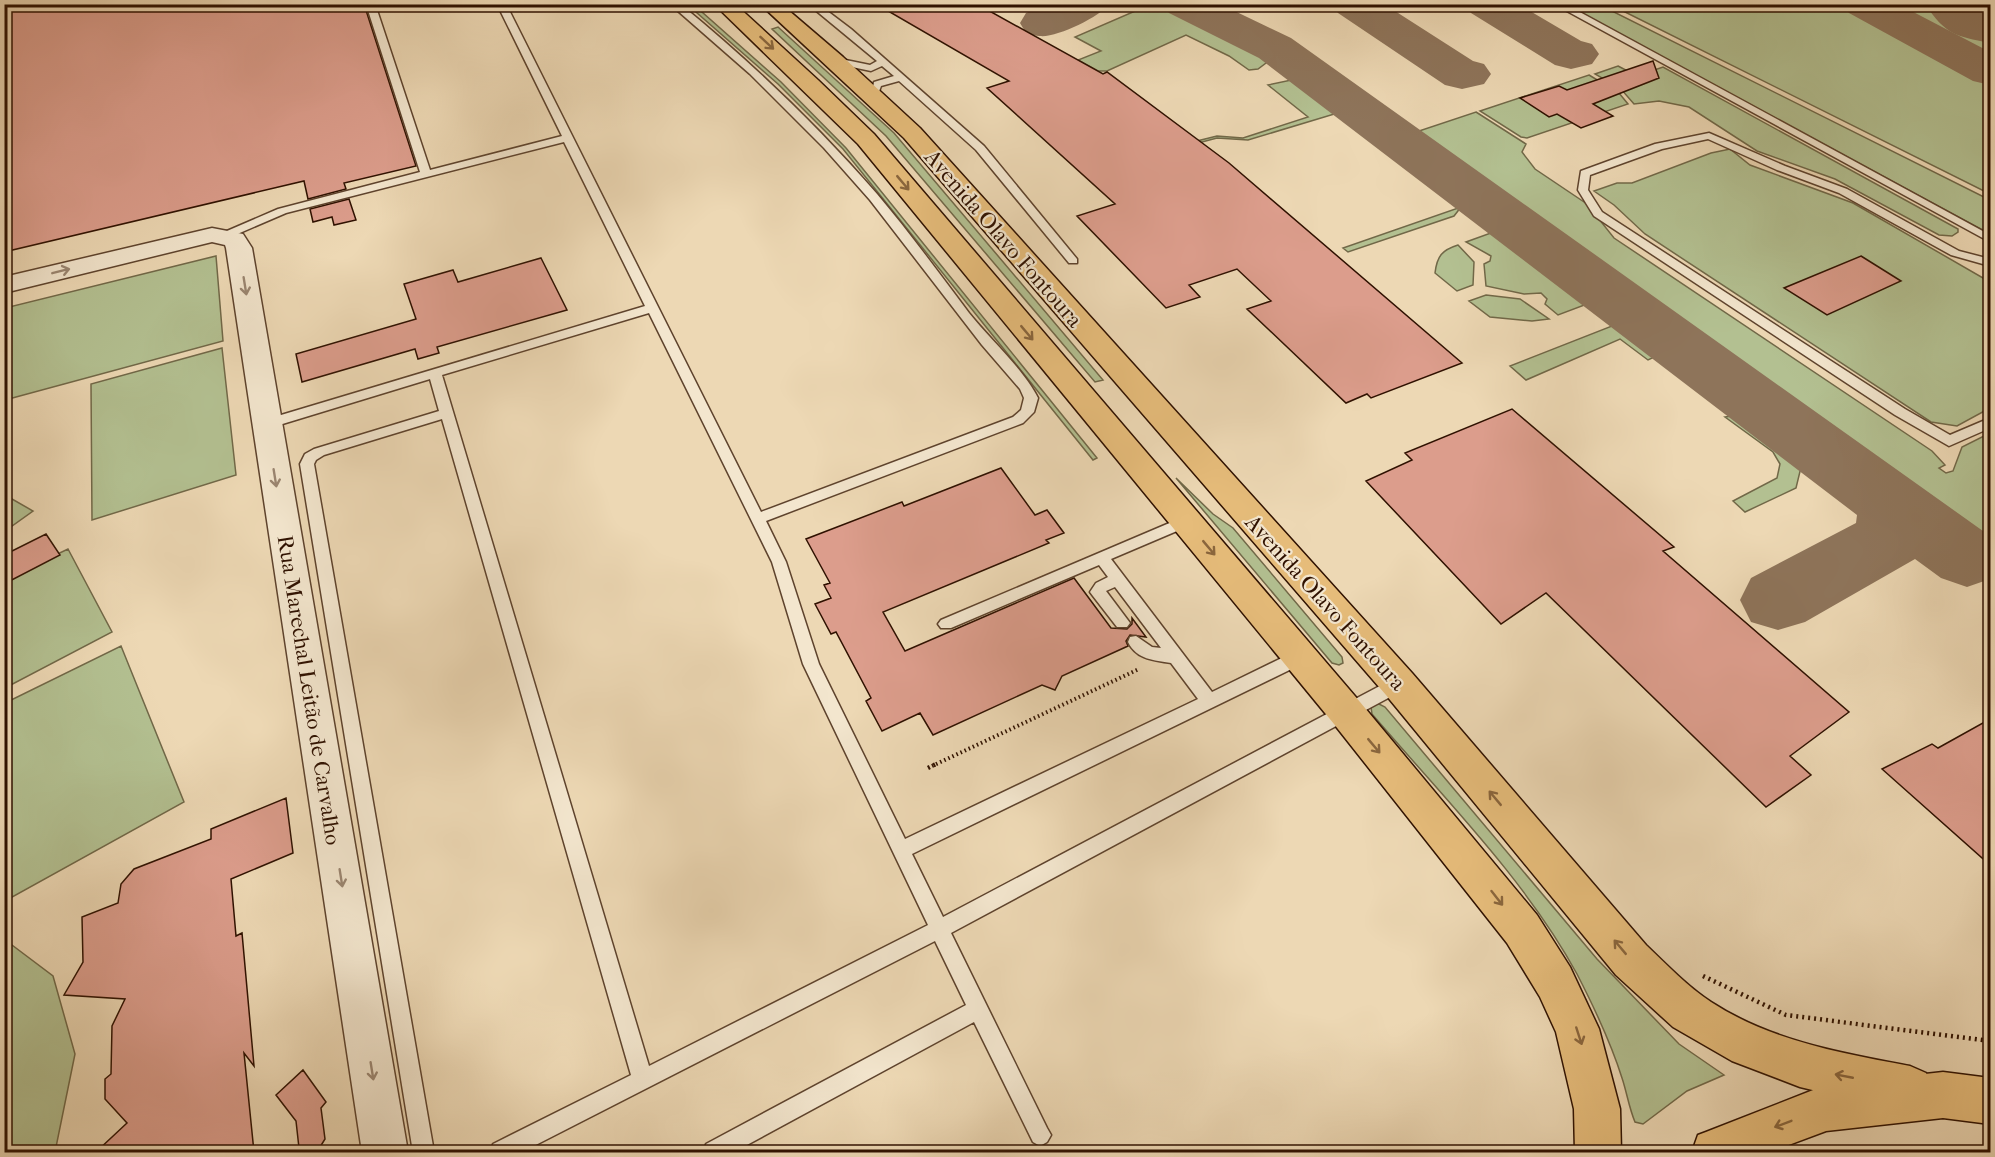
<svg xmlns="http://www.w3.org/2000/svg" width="1995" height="1157" viewBox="0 0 1995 1157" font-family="'IM FELL French Canon',serif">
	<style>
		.green { fill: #b3c091; stroke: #716848; stroke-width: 1.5 }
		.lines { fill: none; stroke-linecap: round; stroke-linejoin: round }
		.taxiway { fill: #8e745a; fill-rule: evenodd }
		.runway { fill: #8e745a; fill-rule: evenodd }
		.building { fill: #dc9d8c; stroke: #2f1100; stroke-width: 1.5 }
		.service-casing { stroke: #5e432d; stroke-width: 3 }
		.tertiary-casing { stroke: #5e432d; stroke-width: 3 }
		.primary-casing { stroke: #2f1100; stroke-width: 3 }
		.trunk-casing { stroke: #2f1100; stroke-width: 3 }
		.path-far1 { stroke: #2f1100; stroke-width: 4; stroke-dasharray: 1.5 3; stroke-linecap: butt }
		.path { stroke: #2f1100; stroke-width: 4.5; stroke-dasharray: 2 4; stroke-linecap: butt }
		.service { fill: #f3e6ce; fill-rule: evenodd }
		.tertiary { fill: #f3e6ce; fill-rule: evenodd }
		.primary { fill: #e6bc7a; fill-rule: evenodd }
		.trunk { fill: #e6bc7a; fill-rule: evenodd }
		.oneway { stroke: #8a663d }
		.oneway2 { stroke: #9b8671 }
		.labels { text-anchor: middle; stroke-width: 4.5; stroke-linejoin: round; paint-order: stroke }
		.street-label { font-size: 22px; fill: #2f1100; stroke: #f3e6ce }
	</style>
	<rect width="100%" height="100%" fill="#edd8b4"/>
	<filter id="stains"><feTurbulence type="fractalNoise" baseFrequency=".00333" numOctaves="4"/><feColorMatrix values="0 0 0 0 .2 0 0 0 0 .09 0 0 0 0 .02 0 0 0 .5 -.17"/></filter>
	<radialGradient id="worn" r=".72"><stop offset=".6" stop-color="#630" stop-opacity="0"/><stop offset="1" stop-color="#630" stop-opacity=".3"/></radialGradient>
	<path class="green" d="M688 5H694L781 82 846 148 1097 458 1093 460 843 149 778 84Z
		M1149 5H1162L1250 45 1270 60 1258 69 1249 70 1229 56 1186 35 1107 71H1098L1078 60 1101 51 1075 37Z
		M1566 5H1600L1990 200V234Z
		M1668 5H1855L1990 76V194L1611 5 1654 10Z
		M1873 5H1978L1990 11V67Z
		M778 27 894 133 1103 380 1095 382 886 136 772 29Z
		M1618 66 1637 76 1663 67 1958 229V232L1952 236 1939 235 1835 179 1757 151 1689 107 1659 101 1634 104 1621 89 1595 74Z
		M1589 75 1619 93 1628 104 1527 138 1521 137 1480 111Z
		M1296 79 1341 112 1248 140 1217 138 1191 145 1189 143 1217 136 1243 138 1308 117 1268 85Z
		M1476 112 1526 144 1522 152 1535 169 1587 204 1614 238 1932 451 1945 465 1939 468 1946 473 1953 471 1962 447 1990 433V551L1413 133Z
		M1730 149 1750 165 1853 203 1990 282V408L1957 426 1931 422 1645 234 1614 205 1594 191 1617 183H1632L1711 153Z
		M1461 207 1454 216 1348 252 1343 248Z
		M1499 230 1595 301 1558 315 1545 304 1547 299 1541 293 1524 294 1486 286 1484 264 1490 261 1491 256 1466 242Z
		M1458 245 1474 262 1473 285 1457 291 1435 273C1437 256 1442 250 1458 245Z
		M216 256 223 341 5 400V308Z
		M1486 295 1520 299 1549 319 1532 321 1490 317 1469 301Z
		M1622 322 1663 353 1648 360 1620 339 1526 380 1510 366Z
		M222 348 236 475 92 520 91 384Z
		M1739 415 1754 420 1803 459 1796 488 1745 512 1733 501 1777 478 1780 464 1773 452 1725 417Z
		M1176 478 1213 514 1233 528 1342 657 1343 663 1339 665 1332 663Z
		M5 495 33 511 5 531Z
		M68 549 112 632 5 688V579Z
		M121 646 184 802 5 901V703Z
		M1377 703 1385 707 1597 959 1679 1044 1724 1075 1687 1091 1643 1124 1635 1122C1629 1108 1627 1093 1622 1078 1611 1043 1594 1007 1577 974 1526 880 1442 796 1372 714L1371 707Z
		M4 939 53 976 75 1054 55 1152H5Z"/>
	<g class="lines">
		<path class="taxiway" d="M1048 4H1109C1100 17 1056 38 1040 36 1036 36 1031 34 1026 33L1020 23 1026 13Z
			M1162 4H1220L1291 38 1990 536V579L1967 587 1941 578 1915 559 1805 622 1778 630 1751 622 1740 600 1751 578 1856 523 1857 515 1259 58 1169 13Z
			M1331 4H1384L1473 61 1484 64 1491 74 1484 84 1462 89 1445 85 1338 13Z
			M1464 4H1518L1581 41 1592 44 1599 54 1592 64 1571 69 1555 65 1471 13Z
			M1842 4H1898L1990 52V85L1973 81 1849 13Z"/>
		<path class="runway" d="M1925 4H1990V43C1955 36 1946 35 1925 4Z"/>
	</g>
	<path class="building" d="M4 4H364L416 166 344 183 346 189 308 199 304 181 4 252Z
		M876 4H977L1103 74 1107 72 1229 163 1462 363 1371 398 1367 394 1346 403 1247 309 1271 301 1237 269 1189 285 1200 297 1166 308 1077 216 1115 204 987 88 1009 81Z
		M1653 61 1659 78 1593 104 1613 116 1581 128 1557 114 1549 117 1520 98 1559 86 1567 90Z
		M349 199 356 220 334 225 332 217 313 222 310 209Z
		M1861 256 1901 281 1827 315 1784 288Z
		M541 258 567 310 437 347 439 353 418 359 415 349 302 382 296 354 416 319 404 284 453 270 458 282Z
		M1512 409 1674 547 1663 551 1849 712 1790 756 1811 775 1766 807 1546 593 1501 624 1366 481 1412 460 1405 453Z
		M1001 468 1035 515 1047 510 1064 533 1046 540 1049 543 883 612 905 651 1074 578 1111 628 1127 629 1132 624V618L1146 637 1130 635 1126 641 1128 646 1062 676 1055 690 1042 685 933 735 920 713 882 731 866 701 871 698 836 632 831 634 815 604 831 598 824 585 830 583 806 539 902 502 904 506Z
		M46 534 60 555 4 584V555Z
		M1990 719V865L1882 769 1932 744 1938 748Z
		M286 798 293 853 231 879 236 936 242 933 254 1066 244 1053 254 1152H96L127 1123 105 1099V1079L111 1074 112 1026 125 999 64 995 83 962 82 917 118 903 121 884 134 869 211 839V829Z
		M303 1070 326 1102 321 1108 325 1139 317 1152 299 1148 296 1121 276 1095Z"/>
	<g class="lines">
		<g class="service-casing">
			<path id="service" d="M366 4H375L430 170 562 136 497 4H506L761 512 1013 417 1021 410 1024 398 1020 389 982 345 870 200 824 148 750 74 670 4H680C751 62 817 125 877 194 909 232 939 273 969 313 989 338 1025 371 1038 398L1034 412 1023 423 766 521 786 562 819 664 905 839 1198 699 1171 663C1154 660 1137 660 1128 642L1130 637 1136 636 1152 647 1161 648 1115 587 1106 591 1130 623 1127 627H1117L1093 596 1090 592 1096 583 1108 577 1099 565 951 628H941L938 624 941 620 1186 516 1191 517 1193 521 1191 525 1111 559 1212 692 1294 652 1300 650 1306 652 1308 657 1306 662 912 854 943 917 1393 679 1399 677 1405 679 1407 684 1405 689 951 933 1047 1128 1051 1135 1047 1142 1040 1146 1033 1142 974 1022 734 1152H704L706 1144 966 1005 935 941 522 1152H491L493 1144 631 1075 442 419 324 455 316 460 314 464 434 1152H413L300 464 305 454 314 449 439 411 430 379 266 429 259 424 261 421 645 306 564 142 286 213 228 238H220V234L278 209 420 172ZM649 313 772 562 803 664 928 925 649 1066 442 375Z
				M808 4H818L851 29 984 146 1077 259V263H1069L976 150 899 81 881 86 877 97H871L874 82 894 76 882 66 871 71 833 63V59L836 58 870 65 877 61Z
				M1554 4H1565L1990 235V242Z
				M1709 133 1785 166 1847 189 1959 251 1990 259V266L1951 255 1839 193 1777 170 1708 139 1662 149 1590 175 1588 190 1602 212 1905 409 1950 435 1990 418V428L1949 446 1895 415 1594 216 1578 190 1581 171 1655 144Z"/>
		</g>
		<g class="tertiary-casing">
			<path id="tertiary" d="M212 228 243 234 252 248 408 1152H362L226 248 225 245 212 242 4 293V277Z"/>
		</g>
		<g class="primary-casing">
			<path id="primary" d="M714 4H735L818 80 874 134 1360 702 1537 915 1570 967 1599 1029 1620 1109 1621 1152H1575L1574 1109 1556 1032 1540 997 1507 943 1334 724 858 144Z
				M760 4H781L843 57 920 128 1412 673 1646 945C1667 965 1687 986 1711 1002 1771 1041 1841 1053 1910 1066L1926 1073 1933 1089 1926 1105 1910 1112 1854 1100 1800 1087 1732 1061 1673 1027 1616 975 1386 695 904 138Z"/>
		</g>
		<g class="trunk-casing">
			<path id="trunk" d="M1943 1072 1990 1078V1124L1943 1118 1826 1131 1770 1152H1692L1698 1135 1706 1132 1826 1085Z"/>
		</g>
		<path class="path-far1" d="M932 766 1139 669"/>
		<path class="path" d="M928 768 936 764
			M1703 976 1786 1015 1990 1041"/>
		<use href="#service" class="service"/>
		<use href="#tertiary" class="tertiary"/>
		<use href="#primary" class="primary"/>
		<use href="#trunk" class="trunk"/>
	</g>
	<defs><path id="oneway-shaft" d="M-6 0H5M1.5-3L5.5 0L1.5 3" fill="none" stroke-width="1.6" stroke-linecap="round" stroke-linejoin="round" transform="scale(1.5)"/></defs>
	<g class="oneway">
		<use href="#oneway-shaft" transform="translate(767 43) rotate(43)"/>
		<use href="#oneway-shaft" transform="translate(903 183) rotate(50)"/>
		<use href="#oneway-shaft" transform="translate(1027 333) rotate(50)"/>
		<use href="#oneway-shaft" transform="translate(1209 548) rotate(50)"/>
		<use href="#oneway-shaft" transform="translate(1374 746) rotate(50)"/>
		<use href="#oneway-shaft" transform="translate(1495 798) rotate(-130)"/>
		<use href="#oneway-shaft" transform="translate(1497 898) rotate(52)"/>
		<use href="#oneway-shaft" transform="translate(1620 947) rotate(-130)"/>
		<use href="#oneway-shaft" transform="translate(1579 1036) rotate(72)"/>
		<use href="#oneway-shaft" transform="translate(1844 1076) rotate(-169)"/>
		<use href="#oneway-shaft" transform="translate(1783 1124) rotate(159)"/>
	</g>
	<g class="oneway2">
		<use href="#oneway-shaft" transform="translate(61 271) rotate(-14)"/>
		<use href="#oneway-shaft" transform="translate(245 286) rotate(81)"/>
		<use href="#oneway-shaft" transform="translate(275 478) rotate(81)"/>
		<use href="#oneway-shaft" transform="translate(341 878) rotate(81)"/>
		<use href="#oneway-shaft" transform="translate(372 1071) rotate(81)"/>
	</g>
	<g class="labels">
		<g class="street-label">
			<text transform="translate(1004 238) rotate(49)" y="8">Avenida Olavo Fontoura</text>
			<text transform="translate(1326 602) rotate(48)" y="8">Avenida Olavo Fontoura</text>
			<text transform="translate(310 690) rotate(81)" y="8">Rua Marechal Leitão de Carvalho</text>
		</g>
	</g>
	<rect width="1995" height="1157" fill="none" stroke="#edd8b4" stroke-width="24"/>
	<rect x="6" y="6" width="1983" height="1145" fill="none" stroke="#2f1100" stroke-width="3"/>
	<rect x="12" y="12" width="1971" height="1133" fill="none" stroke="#2f1100" stroke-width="1.5"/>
	<rect width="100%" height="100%" filter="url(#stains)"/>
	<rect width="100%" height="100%" fill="url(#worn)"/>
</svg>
